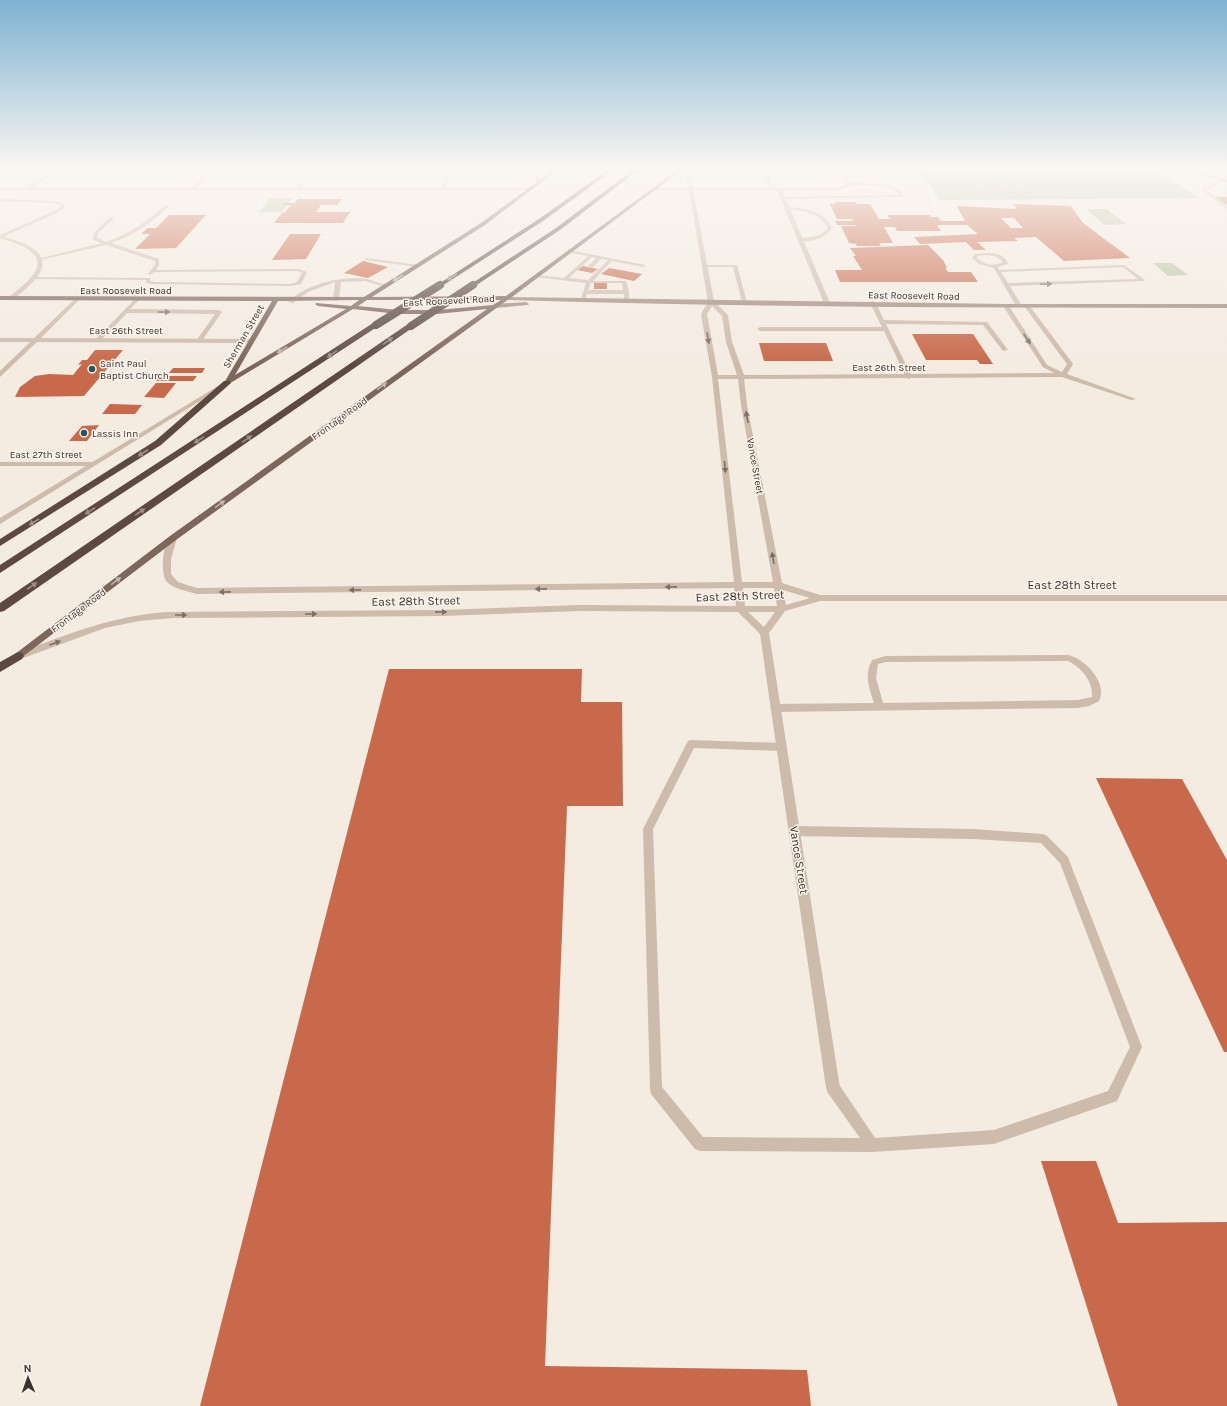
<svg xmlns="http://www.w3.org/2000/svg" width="1227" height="1406" viewBox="0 0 1227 1406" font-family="Karla,sans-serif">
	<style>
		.green { fill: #b8c4a0 }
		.building { fill: #c8694b; fill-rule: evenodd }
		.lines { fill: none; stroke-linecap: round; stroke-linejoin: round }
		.path { stroke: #b9a596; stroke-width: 1; stroke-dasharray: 1 1; stroke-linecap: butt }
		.service { fill: #cdbbac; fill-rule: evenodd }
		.minor { fill: #cdbbac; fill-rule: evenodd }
		.tertiary { fill: #cdbbac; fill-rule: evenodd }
		.secondary { fill: #a18a7d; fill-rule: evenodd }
		.primary { fill: #7d675c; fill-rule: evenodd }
		.motorway { fill: #5c4a42; fill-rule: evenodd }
		.motorway-bridge { stroke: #5c4a42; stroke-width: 8 }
		.oneway { fill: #9c8e87 }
		.oneway2 { fill: #c2b5ac }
		.oneway3 { fill: #7d6f65 }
		.poi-dot { fill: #1f5a5e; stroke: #fbf5ee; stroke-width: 1.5 }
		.labels { text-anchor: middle; stroke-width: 3; stroke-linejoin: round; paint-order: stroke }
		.far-street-label { font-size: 10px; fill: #3b302b; stroke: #fbf5ee }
		.far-poi-label { font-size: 10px; fill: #3b302b; stroke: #fbf5ee; text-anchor: start }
		.street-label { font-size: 12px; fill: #3b302b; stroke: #fbf5ee }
	</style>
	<rect width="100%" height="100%" fill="#f4ebe1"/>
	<path class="green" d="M917 169H1161L1163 170H1156L1199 198 940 200Z
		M270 198H293L282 212H259Z
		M1086 209H1107L1126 224 1105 225Z
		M1153 263H1172L1188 275 1168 276Z"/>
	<path class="building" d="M1216 197H1227V205Z
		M298 199H342L337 205H321L316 212H350L343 223H274L282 213 285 212 291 205H283L285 203H295Z
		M834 202H856L857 204H870L879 219H890L887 215H930L931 217H938L941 221H965L957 206 1017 209 1014 204 1071 206 1083 223 1130 258 1064 261 1036 237 1014 238 1018 241 977 242 986 250H974L966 242 920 244 914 237 978 234 967 225H937L941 231H897L895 227H884L893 243H879L881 246H857L856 244 849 243 841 226H856L855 225H837L835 221H853L852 219H837L830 204H835ZM1001 218H1014L1023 228H1011Z
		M169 215H206L176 248 135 249 150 234H141L148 228H156Z
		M290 234H321L306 259 272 260Z
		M928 245 943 260 947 268H945L948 272H971L978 282H840L835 270H862L853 256H856L850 248Z
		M363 261 384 266 388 267 368 278 344 273Z
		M583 266 598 269 592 273 577 270Z
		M609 268 642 274 634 281 601 274Z
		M594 283H607V289H594Z
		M912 334H973L993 364H980L977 360H926Z
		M759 343H826L833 361H764Z
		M95 350H123L84 396 15 397 20 387 35 376 49 374 73 375 82 364 78 365 82 360H87Z
		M173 368H205L202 373H169Z
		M160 376H197L193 381H156Z
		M156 383H176L164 398 144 397Z
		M110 404 142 405 135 414H102Z
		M99 425 87 441H69L82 426Z
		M389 669H582L581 702H622L623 806H567L545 1366 807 1370 811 1406H200Z
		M1096 778 1182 779 1227 860V1052H1224Z
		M1041 1161H1096L1118 1223 1227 1222V1406H1118Z"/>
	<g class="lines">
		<path class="path" d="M263 177 268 171
			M914 191 927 196 931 204"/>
		<path class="service" d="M449 169H453L445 188 442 189Z
			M760 169H764L774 190 771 189Z
			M865 169H869L873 175H904L900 169H904L909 176 872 177Z
			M963 169H967C981 184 983 188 1005 190L982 169H986L1010 191 1025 192 1002 169H1006L1030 192H1047L1021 169H1025L1051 192 1080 189V186L1060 169H1064L1083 185 1084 190C1069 198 999 196 983 189 975 185 969 176 963 169Z
			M1197 169H1202L1227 175V177Z
			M1222 179 1225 180 1206 190 1227 206V209L1201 190Z
			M849 183C868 183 886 182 902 192L903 196 901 197 783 199 781 198 783 197 899 195C889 181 862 186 848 185Z
			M300 184 303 185 299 190H297Z
			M0 199 53 201 62 203 65 207 57 213 0 238V235L55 211 61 207 60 205 53 203 0 201Z
			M166 205 169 206C152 223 133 236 111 243L159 259V265L156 270 298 269 307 272 301 284 290 286 155 284 146 283V280L32 279 30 278 32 277 148 278H150V281L155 282 290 284 297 282 302 273 298 271 154 272 150 275 148 274 155 265V261L106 245 40 260 38 259 102 243 93 240 94 233 110 217 114 218 98 233 97 238 106 242C130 234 147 221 166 205Z
			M787 207C805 208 823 210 832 228 825 239 812 242 799 241V239L820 235 828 228C819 211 802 211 786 209Z
			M569 250 645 265V266L643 267 612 261 593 281H626L629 292V302L624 301V294H587L584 302H580L586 283 535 277V276L537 275 564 278 588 256 567 252ZM592 257 596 258 588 266V268H592L601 259 608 260 588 280 569 278ZM591 283H622L623 290H588Z
			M988 253C996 253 1006 255 1008 264L998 267 999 270 1124 265 1145 280 1143 281 1010 286 1022 306 1019 308 1016 306 994 268 979 264 972 258 975 254ZM985 255 995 256 1003 262C994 267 984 265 977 258L978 256ZM1123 267 1138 279 1008 283 1001 272Z
			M367 258 418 265 420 266 418 267 365 260V258Z
			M703 265H737L747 303 742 302 733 267H705L703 266Z
			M355 278 367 279 388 286 386 287 365 281 341 282 339 299 336 301 333 299 335 282 308 292 293 303 288 302C306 285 332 279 355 278Z
			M137 297 140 299 130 309 219 310 222 312 201 342 199 343 196 341 215 314 127 313 99 342H95V340Z
			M873 301 876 303 884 320 987 322 1008 350 1003 351 983 325 886 324 912 377 909 379 906 377 884 331H760L757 329 760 327H882L870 303Z
			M1069 655C1086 660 1108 683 1099 701L1089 706 1078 708 775 712 772 710 770 708 772 706 775 704 874 703C869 688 864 675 872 660L886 656ZM1068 661C1082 668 1093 681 1092 697L1078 700 883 703 876 678 878 664 886 662Z
			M691 740 782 743 785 744 787 747 785 750 782 751 694 748 653 829 662 1087 703 1137 860 1138 828 1093 827 1088 828 1083 833 1082 838 1083 875 1138 994 1130 1108 1091 1130 1047 1060 863 1041 843 973 839 794 836 790 834 789 831 790 828 794 826 973 829 1043 834 1047 836 1068 857 1069 860 1142 1047 1117 1101 994 1144 872 1152 700 1151 695 1149 651 1094 650 1089 643 829 688 741Z"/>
		<path class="minor" d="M55 169H59L32 188H530L532 189 530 190H0V188H26Z
			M685 169H689L693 188H838L846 185 839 169H843L851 186 838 190H782L830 303 827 305 824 303 777 190H693L714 301 728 315 732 342 744 375 1054 373 1043 367 1003 306 1006 304 1009 306 1047 365 1062 372 1067 364 1024 306 1027 304 1029 305 1073 364 1067 374 1136 399 1131 400 1062 377 744 379 747 405 782 583 820 595H1227V601H820L785 611 769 633 840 1088 838 1093 833 1095 828 1093 826 1088 760 634 738 612 580 611 442 616 173 618 139 621 105 628 18 660 13 656 15 654C65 635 112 616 166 612L442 610 580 605 736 606 734 588 197 594C187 591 173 589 166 581 160 572 163 538 173 535L177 538 171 559V574L178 582 197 588 734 582 712 377 701 314 708 302 689 190H652L650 189 652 188H688ZM712 306 722 316 726 342 737 375H718L707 314ZM718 379H738L741 405 773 582H742ZM743 588H774L777 606H745ZM783 590 810 598 786 605ZM748 612H775L764 627Z
			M0 236C26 242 61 255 31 284 25 289 18 297 11 300L9 299V297C17 290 26 284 32 276 51 253 17 243 0 238Z
			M77 297 79 298V300L41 338 251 339 254 341 251 343 37 342 0 377V371L30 342H0V338H34Z
			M0 462H92L96 464 92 466H0Z"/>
		<path class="tertiary" d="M211 169H215L195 190H191V188Z
			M537 169H541L539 184 537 185 535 184Z
			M218 386 223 387 0 524V518Z"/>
		<path class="secondary" d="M1176 169H1182L1227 180V182Z
			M505 297 1006 304H1227V308C987 308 747 307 507 300L504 298Z
			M526 302 529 304 528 305 495 308 492 306 495 304Z"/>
		<path class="primary" d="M555 169H559L485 225 372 297 506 296 679 169H683L516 294 176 540 21 658H15L13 656 15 654 170 536 487 309 437 314H398L353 309 227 385 224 383 272 301 0 300V296L364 297 481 223ZM359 300 351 306 316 303 315 304 318 306 346 309 235 375 278 301ZM367 300H501L493 305 437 310H398L358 306Z"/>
		<path class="motorway" d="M609 169H615L543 221 442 286 437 285 539 219Z
			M634 169H640L560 230 475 286H471V284L556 228Z
			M373 323H379L380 325 0 573V565Z
			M408 324H414L415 326 4 611 0 612V603Z
			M224 381H230L231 383 161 445 0 546V539L155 441Z
			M18 652 22 653 24 656 22 659 0 672V662Z"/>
		<path class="motorway-bridge" d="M376 325 440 285
			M411 326 473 285"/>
	</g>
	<defs><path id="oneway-solid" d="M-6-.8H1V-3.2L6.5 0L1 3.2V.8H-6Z"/></defs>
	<g class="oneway">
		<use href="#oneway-solid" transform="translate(452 277) rotate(147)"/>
		<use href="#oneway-solid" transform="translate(388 341) rotate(-35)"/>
		<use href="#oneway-solid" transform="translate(332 354) rotate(146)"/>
		<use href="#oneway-solid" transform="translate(247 439) rotate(-35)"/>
		<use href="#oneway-solid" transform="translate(199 440) rotate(147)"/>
		<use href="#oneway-solid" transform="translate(143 453) rotate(147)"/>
		<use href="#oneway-solid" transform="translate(90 511) rotate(147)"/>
		<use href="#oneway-solid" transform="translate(140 512) rotate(-34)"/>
		<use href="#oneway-solid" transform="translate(34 522) rotate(148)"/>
		<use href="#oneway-solid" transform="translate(32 586) rotate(-34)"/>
	</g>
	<g class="oneway2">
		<use href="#oneway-solid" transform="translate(398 278) rotate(148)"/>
		<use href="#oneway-solid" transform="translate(282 350) rotate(149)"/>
		<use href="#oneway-solid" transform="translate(382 386) rotate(-36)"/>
		<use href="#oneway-solid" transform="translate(220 504) rotate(-36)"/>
		<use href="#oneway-solid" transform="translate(116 581) rotate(-37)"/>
	</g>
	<g class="oneway3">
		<use href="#oneway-solid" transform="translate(1046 284) rotate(-2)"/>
		<use href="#oneway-solid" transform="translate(164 312)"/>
		<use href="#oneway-solid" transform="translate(708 338) rotate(80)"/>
		<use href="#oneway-solid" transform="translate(1027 339) rotate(56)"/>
		<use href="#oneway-solid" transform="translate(747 417) rotate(-101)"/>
		<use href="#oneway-solid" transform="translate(725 467) rotate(84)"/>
		<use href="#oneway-solid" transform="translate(773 558) rotate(-100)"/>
		<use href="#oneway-solid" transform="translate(671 587) rotate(179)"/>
		<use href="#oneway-solid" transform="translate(541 589) rotate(179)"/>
		<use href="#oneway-solid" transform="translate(355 590) rotate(179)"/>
		<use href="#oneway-solid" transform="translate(225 592) rotate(179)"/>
		<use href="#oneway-solid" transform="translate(441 612) rotate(-1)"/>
		<use href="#oneway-solid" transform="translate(311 614)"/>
		<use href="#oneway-solid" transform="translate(181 615)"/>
		<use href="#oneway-solid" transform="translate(55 643) rotate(-20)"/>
	</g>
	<linearGradient id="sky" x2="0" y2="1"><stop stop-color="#7eb2d2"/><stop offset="0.46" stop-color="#faf6f2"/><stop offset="1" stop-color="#faf6f2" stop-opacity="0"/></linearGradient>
	<rect width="1227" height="366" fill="url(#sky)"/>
	<g class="poi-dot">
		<circle cx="92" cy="369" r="4"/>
		<circle cx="84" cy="433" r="4"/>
	</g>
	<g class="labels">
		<g class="far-street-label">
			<text x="126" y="294">East Roosevelt Road</text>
			<text transform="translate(914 295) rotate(1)" y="4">East Roosevelt Road</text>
			<text transform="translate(449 300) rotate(-3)" y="4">East Roosevelt Road</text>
			<text x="126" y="334">East 26th Street</text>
			<text transform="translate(243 336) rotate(-60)" y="4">Sherman Street</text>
			<text x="889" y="371">East 26th Street</text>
			<text transform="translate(339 418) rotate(-36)" y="4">Frontage Road</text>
			<text x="46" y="458">East 27th Street</text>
			<text transform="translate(756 466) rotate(80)" y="4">Vance Street</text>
			<text transform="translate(78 610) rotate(-37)" y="4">Frontage Road</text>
		</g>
		<g class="far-poi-label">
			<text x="100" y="367">Saint Paul<tspan x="100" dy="12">Baptist Church</tspan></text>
			<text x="92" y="437">Lassis Inn</text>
		</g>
		<g class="street-label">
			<text x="1072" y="589">East 28th Street</text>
			<text transform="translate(740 596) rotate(-2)" y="4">East 28th Street</text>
			<text transform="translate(416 601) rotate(-1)" y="4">East 28th Street</text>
			<text transform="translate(799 860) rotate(81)" y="4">Vance Street</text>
		</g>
	</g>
	<g transform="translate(28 1378) rotate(358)" stroke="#fbf5ee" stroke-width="3" paint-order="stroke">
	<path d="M0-3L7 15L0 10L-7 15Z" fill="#3b302b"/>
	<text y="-6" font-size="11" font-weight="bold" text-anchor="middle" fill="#3b302b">N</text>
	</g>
</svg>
